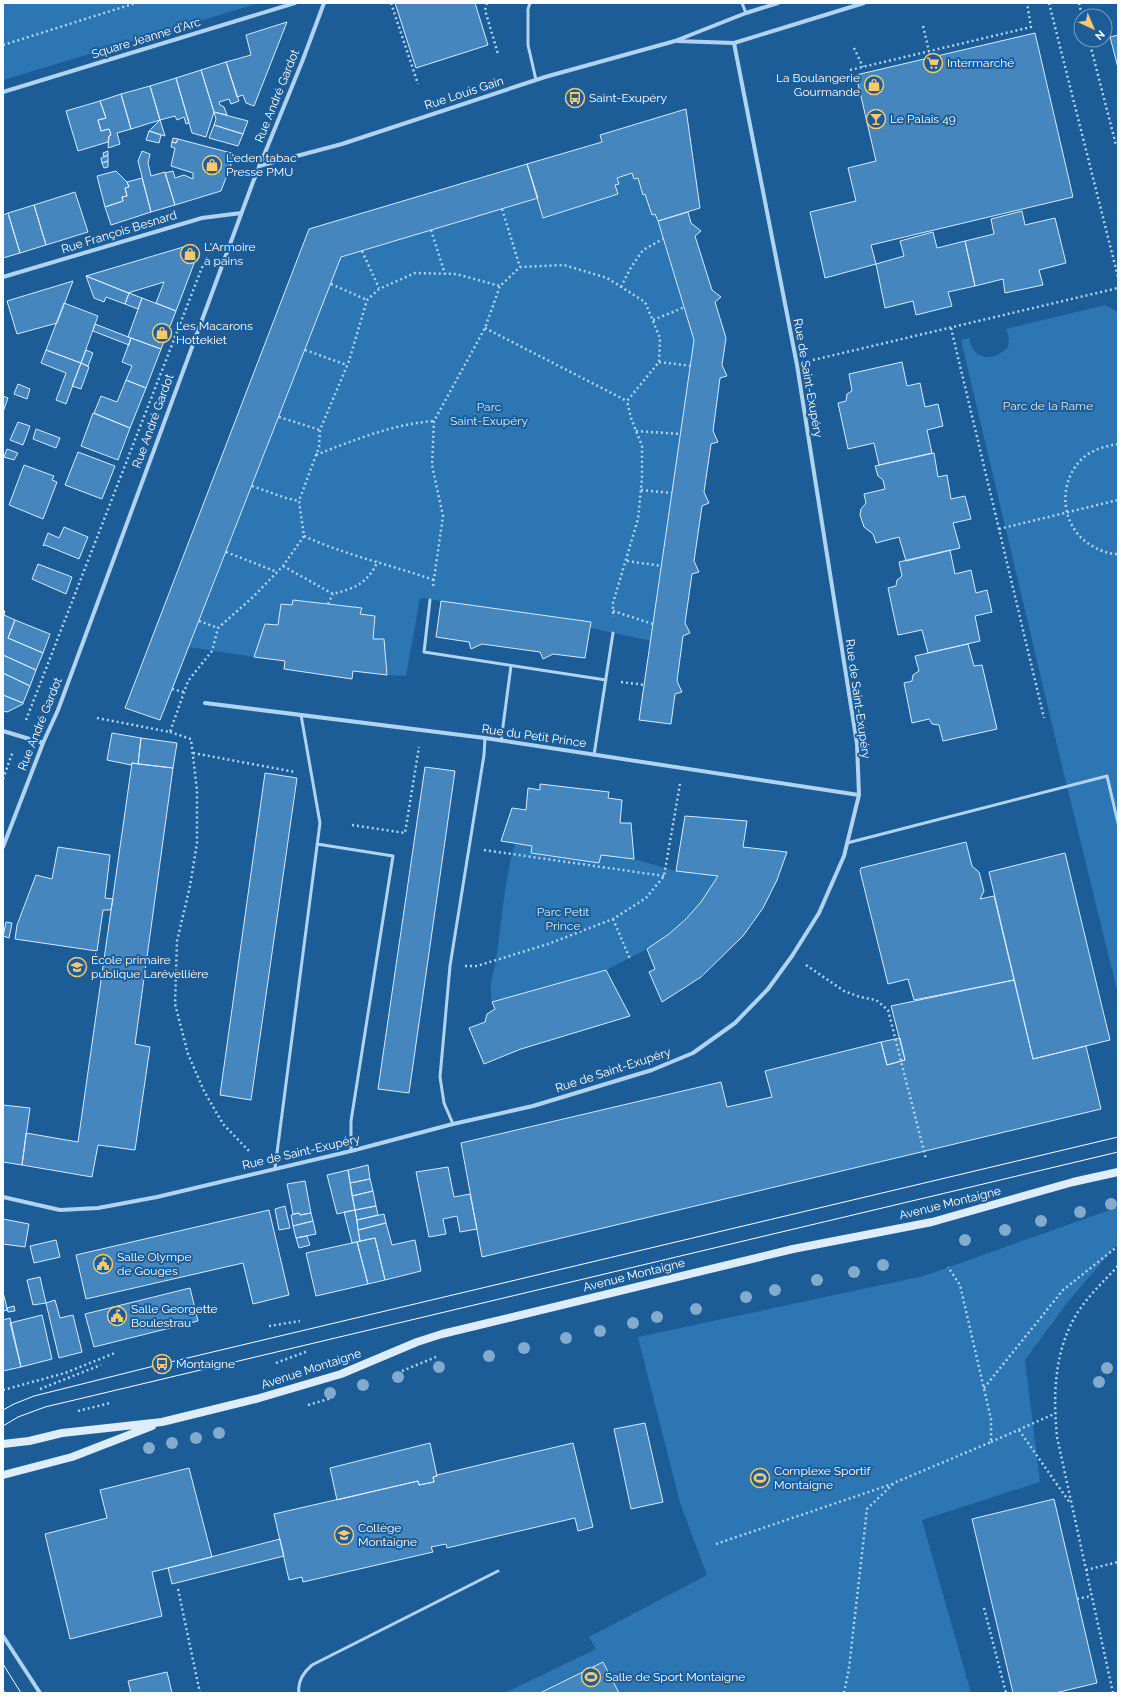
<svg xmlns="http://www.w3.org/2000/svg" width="1121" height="1696" viewBox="0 0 1121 1696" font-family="Raleway,sans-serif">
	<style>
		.green { fill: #2c76b3 }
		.building { fill: #4486bd; stroke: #d6ebfb }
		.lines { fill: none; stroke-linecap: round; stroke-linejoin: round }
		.path { stroke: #b0d3f0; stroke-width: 2.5; stroke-dasharray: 2 3; stroke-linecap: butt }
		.service { stroke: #b0d3f0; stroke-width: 3 }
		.minor { stroke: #b0d3f0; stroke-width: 4 }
		.secondary { stroke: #ddedfb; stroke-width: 8 }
		.tram { stroke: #fff; stroke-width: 1 }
		.tree { fill: #82abce }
		.labels { text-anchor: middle; stroke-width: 4; stroke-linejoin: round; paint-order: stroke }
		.street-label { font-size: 12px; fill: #fff; stroke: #1c5d97 }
		.poi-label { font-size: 12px; fill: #fff; stroke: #1c5d97; text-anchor: start }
		.park-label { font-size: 12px; fill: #d6ebfb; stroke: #1c5d97 }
	</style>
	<rect width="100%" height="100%" fill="#1c5d97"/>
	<path class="green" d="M3 3H259L3 80Z
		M632 173 634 179 638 178 643 195 645 194 652 214H655L694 340 651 641 590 628V622L420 598 406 676 387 675 384 639H373L375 616 360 614 361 608 293 600 292 605 278 625 265 624 254 657 189 647 341 257 538 198 544 218 618 194 615 185 619 184 617 178Z
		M1105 305 1118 312V994L1060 758 961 340 969 338C973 361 994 362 1008 347L1009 338 1006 329Z
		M515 843 532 846 531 853 599 863 601 855 634 859 676 871 718 876 701 902 686 919 669 934 647 949 606 970 492 1002C488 981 495 973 497 953 502 917 505 878 515 843Z
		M1118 1207V1243L1067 1303 1025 1360 1040 1482 922 1520 971 1693H505L596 1649 589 1637 707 1575 680 1503 638 1337 924 1276Z"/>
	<path class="building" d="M395 3H475L488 45 416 68Z
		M287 22 254 106 246 103 243 95 237 97 226 62 251 55 246 35Z
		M1035 33 1073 197 871 245 876 264 825 278 810 212 856 201 848 168 876 161 856 75Z
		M1118 35V68L1110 37Z
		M226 62 239 101 231 104 229 99 219 102 220 105 224 107 227 115 214 112 201 70Z
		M201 70 214 112 206 137 192 133 176 78Z
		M176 78 189 123 186 124 184 117 177 120 175 116 160 120 150 86Z
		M150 86 160 120 131 129 121 94Z
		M581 93 582 98 568 103 566 97Z
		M121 94 131 129 117 133 120 144 108 148 109 136 111 135 109 129 101 131 98 120 106 118 100 101Z
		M100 101 106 118 98 120 101 131 109 129 111 135 109 136 108 142 78 151 66 111Z
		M686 109 700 208 658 221 655 214 652 215 645 194 643 195 638 178 634 179 632 173 617 178 619 184 615 185 618 194 543 218 527 164 602 142 600 135Z
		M214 112 248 121 243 134 214 125 216 119Z
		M160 120 165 136 149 131Z
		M214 125 243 134 238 146 209 138Z
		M149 131 161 135 159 143 146 140Z
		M173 138 178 139 176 143 172 142Z
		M178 139 235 154 221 191 175 205 165 173 173 171 175 178 184 175 193 179V173L171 166 175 148 171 147 172 142 176 143Z
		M108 151V155L104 157 103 153Z
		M142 151 150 154 148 163 151 176 165 172 175 205 151 212 138 161Z
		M108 155V161L102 163 101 158Z
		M108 161V167L104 168 102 163Z
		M527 164 538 198 341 257 160 720 125 708 309 229Z
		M116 171 127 182 129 187 125 188 127 196 122 197 123 201 105 207 97 176Z
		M142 178 151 212 111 225 105 207 123 201 122 197 127 196 125 188 129 187 127 182Z
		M75 192 88 232 46 245 34 205Z
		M34 205 46 245 20 253 8 213Z
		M1022 211 1025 225 1055 218 1066 263 1039 270 1043 285 1005 293 1003 279 975 286 965 241 994 234 991 219Z
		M688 212 691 223 701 231 695 236 712 290 721 297 715 302 726 338 722 365 727 376 720 378 713 431 718 442 711 444 704 492 709 503 702 506 694 561 699 572 692 574 685 623 690 633 683 636 677 681 682 692 675 694 671 724 639 720 694 340 658 221Z
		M8 213 20 253 3 258V215Z
		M933 232 937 248 965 241 975 286 948 292 952 306 916 315 913 301 885 308 876 264 904 256 900 241Z
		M190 245 198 253 176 311 156 303 164 282 128 293 86 276Z
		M86 276 129 293 125 304 106 297 104 302 94 298Z
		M73 281 57 323 17 334 7 301Z
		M129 293 142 298 138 309 125 304Z
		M142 298 176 311 161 349 128 337Z
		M64 303 98 316 81 363 46 350Z
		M95 324 131 338 129 345 93 331Z
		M131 338 161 349 146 388 126 380 132 366 122 362Z
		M46 350 81 363 66 404 56 400 66 373 41 363Z
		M86 350 93 353 88 366 81 363Z
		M902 362 907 386 920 383 925 407 938 404 943 426 927 430 932 453 879 465 874 443 848 449 838 403 846 401 847 394 852 391 849 374Z
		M81 363 89 367 81 389 72 386Z
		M126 380 146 388 130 428 94 413 101 396 117 402Z
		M18 384 30 389 27 399 14 394Z
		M3 396 8 398 3 412Z
		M93 413 130 428 118 460 81 446Z
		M18 422 30 426 23 445 10 440Z
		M36 429 60 438 56 448 33 439Z
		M7 449 18 453 14 460 4 457Z
		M78 452 115 466 102 499 65 485Z
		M934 453 938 477 947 475 951 499 965 496 971 519 953 523 960 548 906 561 899 537 876 543 873 534 864 527 860 515 861 509 866 503 864 494 885 489 883 480 878 476 875 466Z
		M24 465 54 476 52 480 57 482 43 519 9 505Z
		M64 527 88 537 79 559 45 545 43 546 48 533 59 538Z
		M950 550 955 574 971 570 976 593 987 590 992 612 975 616 980 641 928 653 922 630 898 635 888 588 896 586 897 580 902 576 899 562Z
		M38 564 72 577 66 594 32 579Z
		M293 600 362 608 360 614 375 616 373 639H384L387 675 353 671 352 679 284 669 285 661 254 657 265 624 278 625 281 604 292 605Z
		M441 601 591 622 585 658 553 654 543 659 540 652 482 644 471 649 469 642 436 637Z
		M3 611H5L4 615 15 620 8 638 43 653 36 670 3 655Z
		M15 620 50 634 43 653 8 638Z
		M968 644 974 666 982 665 997 729 943 741 939 725 932 724 929 719 912 723 904 683 912 681 913 675 919 671 915 656Z
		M3 655 36 670 30 686 3 673Z
		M3 673 30 686 23 703 3 695Z
		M3 695 23 703V704L7 712 3 711Z
		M112 733 141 738 138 764 132 763 131 765 107 760Z
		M141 738 177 743 173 768 138 764Z
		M132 763 173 768 135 1044 150 1047 135 1150 98 1145 92 1177 22 1165 26 1133 78 1142Z
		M425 767 455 771 409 1093 378 1089Z
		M265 773 297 778 251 1100 220 1095Z
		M540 784 609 792 608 798 622 800 620 823H631L634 859 601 855 599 863 531 853 532 846 501 841 512 808 526 810 528 788 540 790Z
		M685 816 747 821 743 847 787 852 777 880 763 908 743 936 701 977 662 1002 649 972 655 969 647 949 669 934 686 919 701 902 718 876 676 871Z
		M966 842 972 866 979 872 984 891 980 899 994 896 1014 980 914 1000 908 979 888 984 860 871 861 868Z
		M58 847 110 855 105 898 113 899 111 910H103L97 951 15 939 17 925 36 875 52 879Z
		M1065 853 1110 1040 1033 1059 989 872Z
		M6 922 12 923 9 938 3 936Z
		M606 970 630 1016 521 1049 484 1064 469 1028 485 1022 487 1014 495 1009 492 1002Z
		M1014 980 1033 1059 1086 1046 1101 1109 482 1257 461 1143 721 1082 727 1107 772 1097 765 1071 881 1042 887 1065 905 1060 891 1006Z
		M900 1038 905 1060 887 1065 881 1042Z
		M3 1105 30 1108 22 1165 3 1162Z
		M368 1165 370 1179 350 1183 348 1170Z
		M448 1167 454 1197 470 1194 477 1229 460 1232 457 1216 443 1219 446 1234 429 1237 416 1172Z
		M348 1170 355 1210 337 1214 327 1175Z
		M370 1179 373 1191 352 1196 350 1183Z
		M305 1181 311 1213 300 1215 299 1213 293 1214 287 1184Z
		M373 1191 376 1206 355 1210 352 1196Z
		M285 1206 290 1228 279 1230 275 1209Z
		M376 1206 378 1215 357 1220 355 1210Z
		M269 1210 289 1295 253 1304 243 1263 86 1299 76 1255Z
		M355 1210 360 1241 352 1243 344 1212Z
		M299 1213 300 1215 311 1213 313 1221 293 1226 291 1215Z
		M384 1214 386 1223 358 1230 357 1220Z
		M3 1219 29 1224 25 1247 3 1244Z
		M313 1221 316 1234 296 1238 293 1226Z
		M386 1223 392 1245 415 1240 421 1271 385 1280 375 1238 360 1241 358 1230Z
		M307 1236 310 1245 299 1248 296 1238Z
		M375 1238 385 1280 368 1284 357 1242Z
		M56 1240 60 1257 34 1263 30 1246Z
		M357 1242 368 1284 316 1296 306 1253Z
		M40 1277 46 1303 33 1305 27 1280Z
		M190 1288 198 1321 94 1347 85 1314Z
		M3 1292 7 1308V1310L3 1311Z
		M55 1300 60 1318 73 1315 82 1352 59 1358 46 1303Z
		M14 1306 15 1311 8 1312 7 1308Z
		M42 1315 52 1359 21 1367 10 1323Z
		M10 1318 21 1367 3 1371V1320Z
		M645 1423 663 1502 631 1509 614 1429Z
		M430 1443 437 1476 433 1477 434 1482 419 1485 418 1481 337 1500 330 1468Z
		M573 1443 593 1527 578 1531 575 1518 447 1548 446 1544 431 1547 433 1552 303 1582 302 1577 289 1580 274 1514 418 1481 419 1485 434 1482 433 1477 437 1476V1475Z
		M189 1468 212 1557 152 1572 162 1616 70 1639 45 1534 107 1518 100 1490Z
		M1054 1499 1097 1683 1055 1693H1013L972 1519Z
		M280 1539 284 1556 172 1584 168 1568Z
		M603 1662 619 1693H540Z
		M167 1672 172 1693H131L128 1681Z"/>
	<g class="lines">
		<path class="path" d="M391 3 418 84
			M487 3 485 10 498 54
			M1049 3 1118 277
			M1079 3 1082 16
			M923 26 929 51
			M1089 40 1116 145H1118
			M3 45 136 3
			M854 48 863 67
			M850 70 1031 27 1027 3
			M502 209 520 267
			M431 230 445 274
			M362 251 379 288
			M331 284 367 300
			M621 287 630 269 643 250 663 239
			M653 320 685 307
			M485 328 627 401
			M951 328 1044 718
			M305 350 347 365
			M813 360 1118 288
			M659 362 691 366
			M279 417 320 430
			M636 431 681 434
			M1118 444C1106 446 1094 449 1084 457 1057 481 1060 525 1089 544 1098 550 1108 554 1118 554
			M316 455C354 440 393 424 434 421
			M252 486 286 498 299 501
			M641 490 672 493
			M999 529 1118 500
			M304 536C345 555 391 565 434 580
			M226 552 277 572
			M627 561 662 566
			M283 566 333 594C355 588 367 584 378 561
			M433 586 443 516 432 465 434 421 485 328 500 286
			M328 604 333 594
			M613 611 653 624
			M199 621 218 628
			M621 682 645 685
			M172 689 184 692
			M97 718 170 732 188 681 212 651 218 628 253 597 283 566 304 536 299 501 319 447 320 430 349 361 367 300 379 289 415 273 456 274 500 286 520 267 564 265 607 278 645 302 660 338 659 362 627 401 631 418 642 446V478L638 519 613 603V617
			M26 720 203 265
			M170 732 191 739 197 791V843L190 886 177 941 175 1004 188 1054 204 1091 223 1124 249 1151
			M193 753 295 772
			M3 779 13 751
			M352 825 405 833 419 747
			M484 850 664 876
			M613 919 630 959
			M806 965 844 991 860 997 876 1000 888 1010 926 1159
			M465 966H477L548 944 613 919 646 898 664 876 680 784
			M269 1326 300 1321
			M276 1363 308 1351
			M402 1371 436 1357
			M984 1388 1063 1290 1118 1246
			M40 1389 101 1365
			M3 1390 65 1373 115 1353
			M308 1405 332 1398
			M78 1411 110 1403
			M1019 1430 1070 1503
			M991 1442 1054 1414
			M716 1544 892 1484
			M1086 1570 1118 1562
			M178 1589 200 1693
			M1077 1599 1091 1596
			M984 1608 1006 1693
			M844 1693 849 1668 867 1509 894 1483 991 1442V1419L960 1285 948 1267
			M1113 1693 1057 1437C1053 1396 1054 1352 1076 1315 1087 1297 1103 1282 1118 1266"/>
		<path class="service" d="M530 3 528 9V45L536 80
			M742 3 746 13
			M430 600 424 652 606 680
			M501 741 511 666
			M594 755 613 633
			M847 843 1107 776 1118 823
			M317 844 393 856 351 1121V1151
			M453 1124 444 1103 440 1077 450 966 484 755 485 738
			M275 1168 320 823 301 715
			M299 1693C297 1681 304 1672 312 1665L498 1571"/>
		<path class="minor" d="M677 41 734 43 864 3
			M3 92 295 3
			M259 166 342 144 545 77 675 41 746 13 778 3
			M3 277 202 218 241 213
			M205 703 485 738 859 795
			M3 731 43 743
			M3 847 43 743 58 710 253 182 302 62 324 3
			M3 1197 60 1210 98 1208 157 1197 351 1151 453 1124 533 1106 652 1070 693 1053 735 1023 768 989 792 956 819 913 844 856 859 795 857 744 797 365 734 43
			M3 1636 40 1693"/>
		<path class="secondary" d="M3 1444 29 1441 62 1433 162 1422 256 1399 341 1374 417 1342 442 1334 793 1249 932 1222 1073 1182 1118 1172
			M3 1475 72 1457 152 1426"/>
		<path class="tram" d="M3 1410 14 1404 34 1396 162 1364 1118 1137
			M3 1426 18 1417 45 1407 1118 1152
			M3 1664 21 1693
			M3 1690 5 1693"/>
	</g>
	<g class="tree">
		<circle cx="1111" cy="1204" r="6"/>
		<circle cx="1080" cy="1212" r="6"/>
		<circle cx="1041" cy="1221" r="6"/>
		<circle cx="1005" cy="1230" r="6"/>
		<circle cx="965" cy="1240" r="6"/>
		<circle cx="883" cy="1265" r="6"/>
		<circle cx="854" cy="1272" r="6"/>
		<circle cx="817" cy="1280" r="6"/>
		<circle cx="775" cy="1290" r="6"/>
		<circle cx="746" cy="1297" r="6"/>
		<circle cx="696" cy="1309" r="6"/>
		<circle cx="657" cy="1317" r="6"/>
		<circle cx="633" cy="1323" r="6"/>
		<circle cx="600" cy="1331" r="6"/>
		<circle cx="566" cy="1338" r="6"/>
		<circle cx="524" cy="1348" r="6"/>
		<circle cx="489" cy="1356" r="6"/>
		<circle cx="439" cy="1367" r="6"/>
		<circle cx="1107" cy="1368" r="6"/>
		<circle cx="398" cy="1377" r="6"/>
		<circle cx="1099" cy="1382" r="6"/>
		<circle cx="363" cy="1385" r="6"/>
		<circle cx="330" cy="1393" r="6"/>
		<circle cx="219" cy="1433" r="6"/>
		<circle cx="196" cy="1438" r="6"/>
		<circle cx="172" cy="1443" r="6"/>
		<circle cx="149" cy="1448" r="6"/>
	</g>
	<defs>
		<g id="supermarket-ring" transform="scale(1)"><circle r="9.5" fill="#1c5d97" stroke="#ffc76e" stroke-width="1.5"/><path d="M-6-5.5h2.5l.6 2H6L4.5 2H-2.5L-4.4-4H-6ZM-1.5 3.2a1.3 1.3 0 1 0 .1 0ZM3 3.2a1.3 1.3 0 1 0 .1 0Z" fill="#ffc76e"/></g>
		<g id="shop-ring" transform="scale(1)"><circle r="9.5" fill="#1c5d97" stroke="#ffc76e" stroke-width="1.5"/><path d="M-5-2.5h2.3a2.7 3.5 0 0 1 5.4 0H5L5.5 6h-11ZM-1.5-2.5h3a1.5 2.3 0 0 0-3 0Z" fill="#ffc76e"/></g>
		<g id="bus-ring" transform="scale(1)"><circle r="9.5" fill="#1c5d97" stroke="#ffc76e" stroke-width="1.5"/><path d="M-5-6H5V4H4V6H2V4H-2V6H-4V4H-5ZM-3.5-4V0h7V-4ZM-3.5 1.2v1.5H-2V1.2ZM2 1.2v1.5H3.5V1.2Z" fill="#ffc76e"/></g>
		<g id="bar-ring" transform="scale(1)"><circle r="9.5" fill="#1c5d97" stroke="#ffc76e" stroke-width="1.5"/><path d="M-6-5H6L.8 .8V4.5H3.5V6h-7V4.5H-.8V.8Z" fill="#ffc76e"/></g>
		<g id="school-ring" transform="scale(1)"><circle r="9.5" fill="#1c5d97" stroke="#ffc76e" stroke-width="1.5"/><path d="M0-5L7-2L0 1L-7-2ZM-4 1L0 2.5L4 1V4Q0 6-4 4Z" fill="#ffc76e"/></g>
		<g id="civic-ring" transform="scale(1)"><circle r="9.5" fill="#1c5d97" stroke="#ffc76e" stroke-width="1.5"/><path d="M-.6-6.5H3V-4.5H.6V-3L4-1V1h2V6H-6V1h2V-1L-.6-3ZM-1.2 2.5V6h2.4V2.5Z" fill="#ffc76e"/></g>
		<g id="stadium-ring" transform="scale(1)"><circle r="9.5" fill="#1c5d97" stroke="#ffc76e" stroke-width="1.5"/><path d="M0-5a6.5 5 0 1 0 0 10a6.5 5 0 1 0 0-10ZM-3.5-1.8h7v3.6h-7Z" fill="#ffc76e"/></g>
	</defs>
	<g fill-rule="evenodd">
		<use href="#supermarket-ring" x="933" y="63"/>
		<use href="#shop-ring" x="874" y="85"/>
		<use href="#bus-ring" x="575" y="98"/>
		<use href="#bar-ring" x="876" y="119"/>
		<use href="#shop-ring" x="212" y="165"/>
		<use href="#shop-ring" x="190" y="254"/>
		<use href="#shop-ring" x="162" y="333"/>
		<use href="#school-ring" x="77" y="967"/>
		<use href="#civic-ring" x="103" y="1264"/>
		<use href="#civic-ring" x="117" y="1316"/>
		<use href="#bus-ring" x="162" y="1364"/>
		<use href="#stadium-ring" x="760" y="1478"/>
		<use href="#school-ring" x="344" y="1535"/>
		<use href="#stadium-ring" x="591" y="1677"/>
	</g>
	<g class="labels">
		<g class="street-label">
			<text transform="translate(146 38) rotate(-17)" y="4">Square Jeanne d'Arc</text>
			<text transform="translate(464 93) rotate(-18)" y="4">Rue Louis Gain</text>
			<text transform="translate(277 96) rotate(-68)" y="4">Rue André Gardot</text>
			<text transform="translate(119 232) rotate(-17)" y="4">Rue François Besnard</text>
			<text transform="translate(808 378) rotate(80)" y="4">Rue de Saint-Exupéry</text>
			<text transform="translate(153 421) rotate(-70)" y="4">Rue André Gardot</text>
			<text transform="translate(858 699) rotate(82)" y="4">Rue de Saint-Exupéry</text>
			<text transform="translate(40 724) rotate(-68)" y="4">Rue André Gardot</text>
			<text transform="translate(534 736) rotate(8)" y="4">Rue du Petit Prince</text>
			<text transform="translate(613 1070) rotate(-18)" y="4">Rue de Saint-Exupéry</text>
			<text transform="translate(301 1152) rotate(-13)" y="4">Rue de Saint-Exupéry</text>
			<text transform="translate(950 1203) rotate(-14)" y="4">Avenue Montaigne</text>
			<text transform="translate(634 1275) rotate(-14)" y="4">Avenue Montaigne</text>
			<text transform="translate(311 1369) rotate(-18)" y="4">Avenue Montaigne</text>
		</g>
		<g class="poi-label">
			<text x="947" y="67">Intermarché</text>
			<text x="860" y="82" text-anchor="end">La Boulangerie<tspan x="860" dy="14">Gourmande</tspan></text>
			<text x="589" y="102">Saint-Exupéry</text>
			<text x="890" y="123">Le Palais 49</text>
			<text x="226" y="162">L'eden tabac<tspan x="226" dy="14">Presse PMU</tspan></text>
			<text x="204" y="251">L'Armoire<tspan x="204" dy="14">à pains</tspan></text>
			<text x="176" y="330">Les Macarons<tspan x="176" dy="14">Hottekiet</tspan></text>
			<text x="91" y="964">École primaire<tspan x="91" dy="14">publique Larévellière</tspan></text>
			<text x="117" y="1261">Salle Olympe<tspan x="117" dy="14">de Gouges</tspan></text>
			<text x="131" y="1313">Salle Georgette<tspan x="131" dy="14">Boulestrau</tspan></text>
			<text x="176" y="1368">Montaigne</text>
			<text x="774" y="1475">Complexe Sportif<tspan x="774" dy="14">Montaigne</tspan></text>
			<text x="358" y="1532">Collège<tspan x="358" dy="14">Montaigne</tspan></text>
			<text x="605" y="1681">Salle de Sport Montaigne</text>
		</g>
		<g class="park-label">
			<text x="1048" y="410">Parc de la Rame</text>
			<text x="489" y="411">Parc<tspan x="489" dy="14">Saint-Exupéry</tspan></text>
			<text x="563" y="916">Parc Petit<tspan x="563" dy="14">Prince</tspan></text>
		</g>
	</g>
	<rect width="1121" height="1696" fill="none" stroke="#ffffff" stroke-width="8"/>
	<g transform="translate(1093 28) rotate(136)"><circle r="19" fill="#1c5d97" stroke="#779ec1"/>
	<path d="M0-3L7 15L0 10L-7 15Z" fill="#ffc76e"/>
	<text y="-6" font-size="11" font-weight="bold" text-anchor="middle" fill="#ffffff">N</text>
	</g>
</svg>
